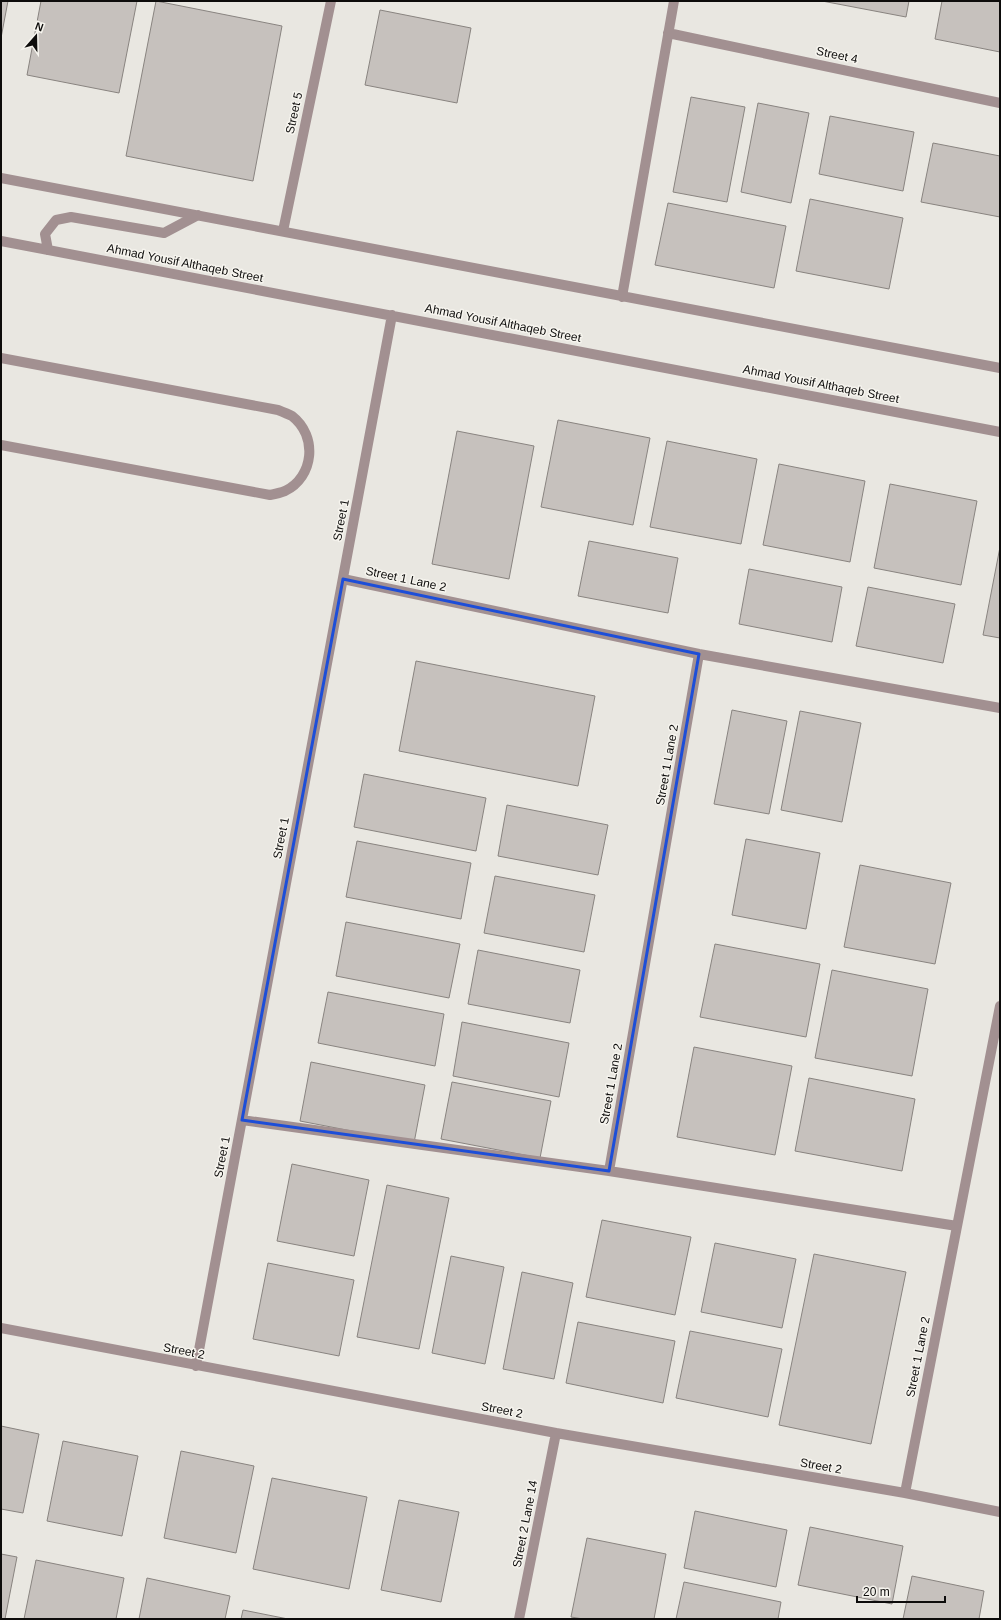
<svg xmlns="http://www.w3.org/2000/svg" width="1001" height="1620" viewBox="0 0 1001 1620" font-family="Helvetica,sans-serif">
	<style>
		.building { fill: #c6c1bd; stroke: #898480 }
		.lines { fill: none; stroke-linecap: round; stroke-linejoin: round }
		.minor { stroke: #a29091; stroke-width: 10 }
		.marked { fill: none; stroke: #1d4ed8; stroke-width: 3; stroke-linejoin: round }
		.labels { text-anchor: middle; stroke-width: 3; stroke-linejoin: round; paint-order: stroke }
		.street-label { font-size: 12px; fill: #0d0c0b; stroke: #f6f4ee }
	</style>
	<rect width="100%" height="100%" fill="#e9e7e1"/>
	<path class="building" d="M1 1H8L1 38Z
		M41 1H137L119 93 27 75Z
		M156 1 282 26 253 181 126 156Z
		M822 1H909L906 17Z
		M942 1H1000V52L935 39Z
		M380 10 471 28 457 103 365 85Z
		M691 97 745 107 727 202 673 192Z
		M758 103 809 113 791 203 741 192Z
		M830 116 914 132 903 191 819 174Z
		M933 143 1000 156V217L921 202Z
		M810 199 903 218 889 289 796 271Z
		M668 203 786 226 774 288 655 265Z
		M558 420 650 438 633 525 541 507Z
		M457 431 534 446 509 579 432 564Z
		M667 441 757 459 741 544 650 527Z
		M779 464 865 481 850 562 763 545Z
		M890 484 977 501 961 585 874 568Z
		M589 541 678 558 668 613 578 596Z
		M1000 547V638L983 635Z
		M749 569 842 587 832 642 739 624Z
		M868 587 955 604 943 663 856 646Z
		M416 661 595 696 578 786 399 751Z
		M732 710 787 721 769 814 714 804Z
		M800 711 861 723 842 822 781 810Z
		M364 774 486 798 476 851 354 827Z
		M507 805 608 825 598 875 498 856Z
		M746 839 820 853 806 929 732 915Z
		M357 841 471 863 461 919 346 897Z
		M860 865 951 883 935 964 844 947Z
		M495 876 595 895 584 952 484 933Z
		M346 922 460 944 449 998 336 976Z
		M715 944 820 964 806 1037 700 1017Z
		M478 950 580 970 570 1023 468 1004Z
		M832 970 928 989 912 1076 815 1058Z
		M328 992 444 1014 435 1066 318 1043Z
		M462 1022 569 1043 559 1097 453 1076Z
		M694 1047 792 1066 775 1155 677 1137Z
		M311 1062 425 1085 414 1143 300 1121Z
		M809 1078 915 1099 902 1171 795 1151Z
		M452 1082 551 1101 540 1158 441 1139Z
		M292 1164 369 1180 354 1256 277 1241Z
		M387 1185 449 1198 419 1349 357 1337Z
		M602 1220 691 1237 675 1315 586 1297Z
		M715 1243 796 1259 782 1328 701 1312Z
		M814 1254 906 1272 871 1444 779 1425Z
		M451 1256 504 1267 485 1364 432 1353Z
		M268 1263 354 1280 339 1356 253 1339Z
		M522 1272 573 1283 554 1379 503 1369Z
		M578 1322 675 1341 663 1403 566 1383Z
		M690 1331 782 1349 768 1417 676 1398Z
		M1 1426 39 1434 23 1513 1 1509Z
		M63 1441 138 1456 122 1536 47 1521Z
		M181 1451 254 1466 236 1553 164 1538Z
		M272 1478 367 1497 349 1589 253 1569Z
		M399 1500 459 1512 441 1602 381 1590Z
		M695 1511 787 1530 776 1587 684 1568Z
		M810 1527 903 1546 892 1604 798 1585Z
		M587 1538 666 1554 654 1619H583L571 1617Z
		M1 1554 17 1557 5 1619H1Z
		M36 1560 124 1578 116 1619H24Z
		M912 1576 984 1591 979 1619H903Z
		M147 1578 230 1596 225 1619H139Z
		M684 1582 781 1602 778 1619H676Z
		M243 1610 288 1619H241Z"/>
	<g class="lines">
		<path class="minor" d="M668 33 1000 103
			M1 178 1000 368
			M283 231 331 1
			M1 241 1000 432
			M48 250 45 234 56 220 71 217 164 233 198 215
			M622 297 674 1
			M1 358 278 410C283 412 288 414 292 416 318 436 314 477 285 491 280 493 275 494 270 495L1 445
			M343 579 699 654 1000 708
			M699 654 609 1171 957 1226
			M242 1120 609 1171
			M1 1328 556 1433 905 1493 1000 1512
			M196 1366 392 315
			M905 1493 1000 1006
			M519 1619 556 1433"/>
	</g>
	<path class="marked" d="M343 579 699 654 609 1171 242 1120Z"/>
	<g class="labels">
		<g class="street-label">
			<text transform="translate(837 55) rotate(12)" y="4">Street 4</text>
			<text transform="translate(294 113) rotate(-78)" y="4">Street 5</text>
			<text transform="translate(185 263) rotate(11)" y="4">Ahmad Yousif Althaqeb Street</text>
			<text transform="translate(503 323) rotate(11)" y="4">Ahmad Yousif Althaqeb Street</text>
			<text transform="translate(821 384) rotate(11)" y="4">Ahmad Yousif Althaqeb Street</text>
			<text transform="translate(341 520) rotate(-79)" y="4">Street 1</text>
			<text transform="translate(406 579) rotate(12)" y="4">Street 1 Lane 2</text>
			<text transform="translate(667 765) rotate(-80)" y="4">Street 1 Lane 2</text>
			<text transform="translate(281 838) rotate(-79)" y="4">Street 1</text>
			<text transform="translate(611 1084) rotate(-80)" y="4">Street 1 Lane 2</text>
			<text transform="translate(222 1157) rotate(-79)" y="4">Street 1</text>
			<text transform="translate(184 1351) rotate(11)" y="4">Street 2</text>
			<text transform="translate(918 1357) rotate(-79)" y="4">Street 1 Lane 2</text>
			<text transform="translate(502 1410) rotate(11)" y="4">Street 2</text>
			<text transform="translate(821 1466) rotate(10)" y="4">Street 2</text>
			<text transform="translate(525 1524) rotate(-79)" y="4">Street 2 Lane 14</text>
		</g>
	</g>
	<rect width="1001" height="1620" fill="none" stroke="#0d0c0b" stroke-width="4"/>
	<g transform="translate(36 36) rotate(20)" stroke="#f6f4ee" stroke-width="3" paint-order="stroke">
	<path d="M0-3L7 15L0 10L-7 15Z" fill="#0d0c0b"/>
	<text y="-6" font-size="11" font-weight="bold" text-anchor="middle" fill="#0d0c0b">N</text>
	</g>
	<path d="M857 1596v6h88v-6" fill="none" stroke="#0d0c0b" stroke-width="2"/>
	<text x="863" y="1596" font-size="12" fill="#0d0c0b" stroke="#f6f4ee" stroke-width="3" paint-order="stroke">20 m</text>
</svg>
